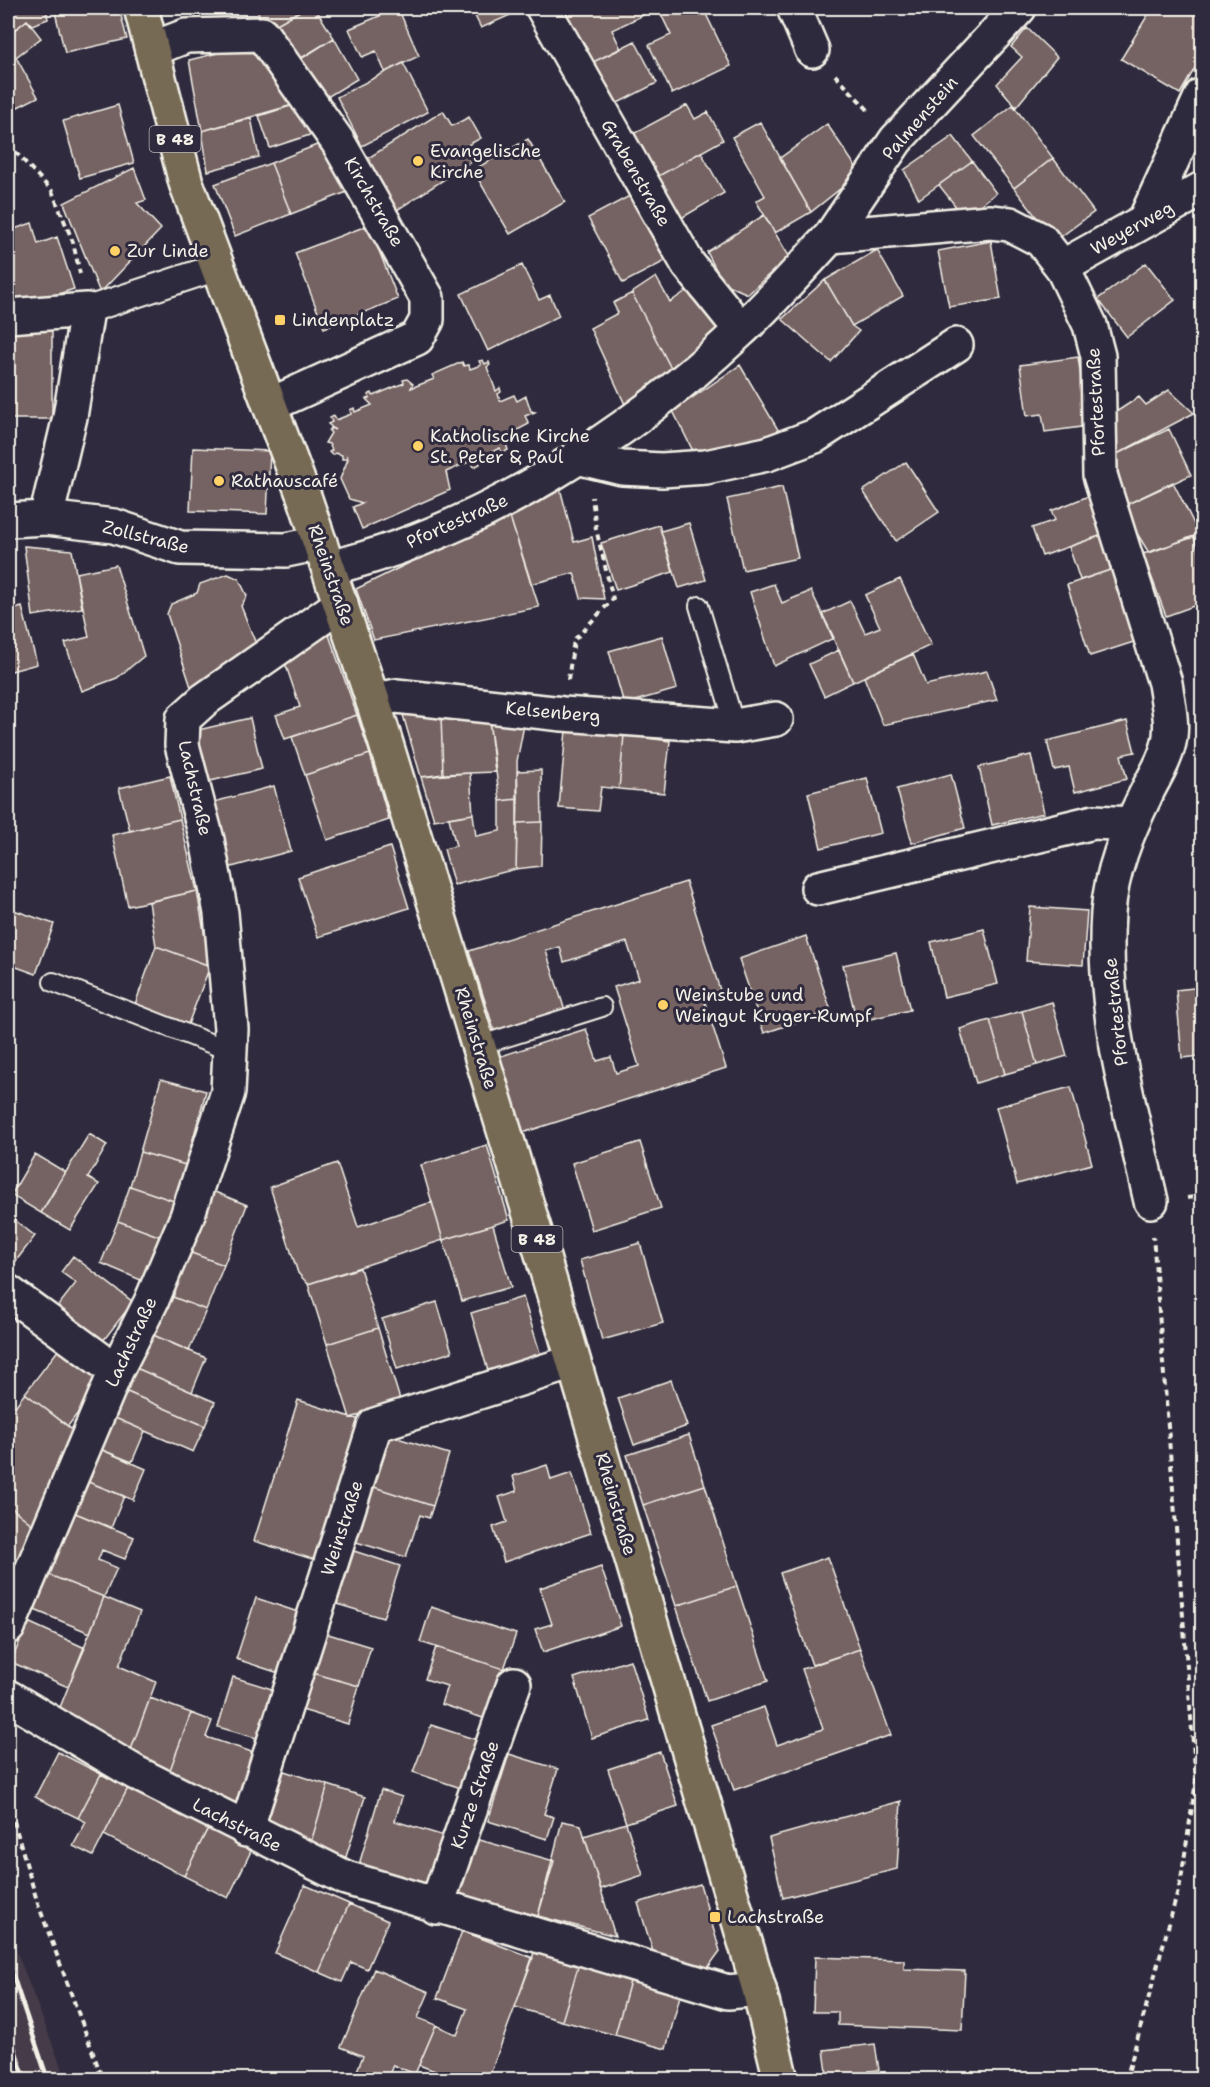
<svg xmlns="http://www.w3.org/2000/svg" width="1210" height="2087" viewBox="0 0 1210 2087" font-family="'Shantell Sans',sans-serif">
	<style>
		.built { fill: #443b48 }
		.building { fill: #756262; stroke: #f4f1e8; stroke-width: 1.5 }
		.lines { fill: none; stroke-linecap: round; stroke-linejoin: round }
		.service-casing { stroke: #f4f1e8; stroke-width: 22 }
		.pedestrian-casing { stroke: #f4f1e8; stroke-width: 30 }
		.minor-casing { stroke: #f4f1e8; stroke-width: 38 }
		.primary-casing { stroke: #f4f1e8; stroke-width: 38 }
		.path { stroke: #f4f1e8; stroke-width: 4; stroke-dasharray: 6 4.5; stroke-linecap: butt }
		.service { stroke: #2f2a3d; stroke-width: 18 }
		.pedestrian { stroke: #2f2a3d; stroke-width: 26 }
		.minor { stroke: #2f2a3d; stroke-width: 33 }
		.primary { stroke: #766a54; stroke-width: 33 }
		.rail { stroke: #f4f1e8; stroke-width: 4.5 }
		.poi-dot { fill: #ffd166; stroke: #2f2a3d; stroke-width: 2 }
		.labels { text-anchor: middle; stroke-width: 6; stroke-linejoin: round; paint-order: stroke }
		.shield { fill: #2f2a3d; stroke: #b9b5b5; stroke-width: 1.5 }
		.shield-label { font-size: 16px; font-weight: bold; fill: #f4f1e8 }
		.street-label { font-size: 18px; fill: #f4f1e8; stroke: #2f2a3d }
		.poi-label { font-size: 18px; fill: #f4f1e8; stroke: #2f2a3d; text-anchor: start }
	</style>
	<rect width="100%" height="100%" fill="#2f2a3d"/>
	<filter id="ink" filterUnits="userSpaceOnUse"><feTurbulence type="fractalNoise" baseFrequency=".0167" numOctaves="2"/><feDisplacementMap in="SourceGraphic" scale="12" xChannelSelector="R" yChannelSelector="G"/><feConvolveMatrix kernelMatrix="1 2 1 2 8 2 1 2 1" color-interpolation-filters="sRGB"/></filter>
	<g filter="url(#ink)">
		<path class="built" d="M8 1929 66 2079H8Z"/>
		<path class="building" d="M8 8H46L48 19 32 25 27 20 15 30Z
			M54 8H119L127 39 65 53Z
			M255 8H305L268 29Z
			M305 8H315L334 38 290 65 268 29Z
			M398 8 419 56 385 72 376 51 362 57 349 29Z
			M463 8H526L481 28 472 10 465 13Z
			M573 8H658L612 30 621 49 591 63 564 12Z
			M658 8H703L731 66 672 94 649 45 671 35Z
			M1152 8H1195L1202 12V56L1180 94 1121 59Z
			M27 20 41 38 16 57 38 97 8 112V35Z
			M1027 28 1057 57 1016 107 997 84 1022 57 1011 47Z
			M334 38 357 79 319 102 296 62Z
			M635 41 657 83 612 106 591 63Z
			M259 43 303 102 202 131 189 60Z
			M403 63 428 112 362 146 337 97Z
			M303 102 319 132 270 148 259 116Z
			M118 105 134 163 80 178 63 121Z
			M687 105 695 119 708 112 723 140 655 178 631 135Z
			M1013 105 1053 158 1014 188 974 136Z
			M443 111 452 126 469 117 481 138 464 147 471 162 394 212 365 160Z
			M251 118 259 157 208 171 202 131Z
			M760 122 811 212 775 233 756 201 765 196 732 137Z
			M827 124 860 173 811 212 780 158Z
			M953 136 972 161 919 199 904 170Z
			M332 139 352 190 291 214 271 163Z
			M528 139 565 202 510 234 473 170Z
			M701 152 724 193 678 220 655 178Z
			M1053 158 1094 212 1055 241 1014 188Z
			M972 161 996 193 964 217 939 185Z
			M271 163 291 214 235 236 215 184Z
			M134 168 146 200 137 203 161 229 100 293 64 203Z
			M639 191 673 257 623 283 588 218Z
			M764 215 789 256 748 294 723 283 707 252Z
			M32 223 38 244 57 237 74 289 8 310V231Z
			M369 225 398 299 324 328 295 253Z
			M991 241 1001 299 949 307 938 251Z
			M877 250 903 296 852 326 825 280Z
			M1146 263 1175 300 1127 337 1098 299Z
			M522 265 539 300 550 295 559 316 488 351 461 294Z
			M656 277 670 302 695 285 723 329 675 376 632 293Z
			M825 280 852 326 859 331 831 362 782 319Z
			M632 293 675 376 628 411 590 328 618 313 613 303Z
			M52 328V419H8V329Z
			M1078 357 1088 426 1045 432 1042 414 1027 416 1020 365Z
			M483 360 485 364 489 362 490 365 487 367 496 391 500 388 501 392 498 394 500 401 514 395 517 401 526 396 531 411 535 412 525 416 529 424 504 437 508 450 502 453 500 448 477 458 480 464 474 467 471 461 446 472 450 490 362 529 353 507 362 503 349 499 340 479 348 459 347 455 346 459H342V455L335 453 332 455 329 452 332 450 329 444 325 443 331 433 329 431 331 428 335 430 328 424 332 422 330 418 334 416 336 420 351 414 350 410 354 408 355 412 372 405 366 399 369 398 368 395 372 393 373 396 404 383 403 380 407 379 413 384 411 388 434 379 432 375 462 362 464 366 469 365 470 369 481 365 479 361Z
			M740 365 780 433 697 459 673 411Z
			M1169 390 1194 413 1117 454 1116 412 1139 397 1146 405Z
			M1169 429 1191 475 1121 507 1117 454Z
			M193 448 270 451 267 514 190 511Z
			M906 462 939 512 896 541 863 491Z
			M1173 482 1199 534 1149 553 1121 507Z
			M782 487 798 558 743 570 727 499Z
			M560 488 574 542 592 537 604 599 581 598 574 573 531 584 509 514Z
			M1091 495 1105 534 1042 556 1032 528 1055 520 1051 511Z
			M509 514 539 607 374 640 356 589Z
			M689 523 706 580 679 588 661 531Z
			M659 525 673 572 616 590 601 543Z
			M1105 534 1116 568 1080 580 1069 547Z
			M1194 537 1202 560V603L1166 616 1143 554Z
			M24 546 72 550 82 608 33 616Z
			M116 565 144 656 117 678 82 691 65 643 89 637 76 573Z
			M1116 568 1140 640 1090 656 1067 585Z
			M228 574 239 579 247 596 241 606 258 649 250 660 210 675 213 682 199 692 191 687 167 614 171 604 197 593 200 584Z
			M900 579 931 645 853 682 822 614 850 601 865 633 880 627 865 595Z
			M774 584 782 603 811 591 834 638 774 666 750 592Z
			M22 607 37 664 8 672V611Z
			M329 635 357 715 285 739 276 715 300 707 281 651Z
			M662 636 677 689 624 704 609 651Z
			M839 650 853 682 824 696 809 664Z
			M913 654 926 685 987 671 997 700 883 725 864 677Z
			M357 715 370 754 305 775 292 737Z
			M403 715 441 716 443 774 421 777Z
			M441 716 489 720 495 772 443 774Z
			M250 718 262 769 206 782 194 731Z
			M489 720 524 725 517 761 518 799 500 801Z
			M1127 721 1135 752 1121 755 1127 779 1075 792 1069 767 1054 770 1047 741Z
			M566 730 624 735 619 789 601 787 598 811 559 808Z
			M624 735 670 741 664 793 619 789Z
			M370 754 389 820 327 840 305 775Z
			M1031 755 1044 813 992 825 979 767Z
			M541 770 542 822 517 823V771Z
			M470 773 473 814 434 820 421 777Z
			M951 774 965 828 912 843 897 789Z
			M170 776 180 819 130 831 119 788Z
			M867 778 881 833 821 848 808 793Z
			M274 786 291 851 228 868 210 803Z
			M518 799 516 869 454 885 444 849 456 846 449 818 473 814 476 836 500 831V801Z
			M180 819 197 891 128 906 112 835Z
			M542 822 541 866 516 869 517 823Z
			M390 847 409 908 318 937 298 877Z
			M686 882 720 990 703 996 726 1068 522 1133 498 1057 586 1029 597 1061 611 1057 616 1073 639 1066 614 987 639 979 627 942 564 962 560 947 546 951 566 1014 496 1036 469 951Z
			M197 891 210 966 156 946 149 902Z
			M1030 907 1087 911 1083 965 1026 961Z
			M8 908 54 924 36 974 8 964Z
			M984 929 998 984 944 997 931 942Z
			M806 936 831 1011 764 1033 739 959Z
			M156 946 210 966 187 1027 134 1007Z
			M896 953 910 1010 857 1022 843 965Z
			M1202 987V1056L1182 1058 1176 990Z
			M1052 1002 1067 1056 1037 1065 1022 1011Z
			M1022 1011 1037 1065 1005 1074 990 1020Z
			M990 1020 1005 1074 976 1083 960 1029Z
			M161 1079 206 1091 186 1165 140 1152Z
			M1071 1087 1092 1164 1017 1184 996 1107Z
			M89 1134 107 1145 88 1178 99 1184 70 1230 41 1213Z
			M640 1142 661 1208 592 1230 572 1163Z
			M487 1145 509 1220 443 1240 421 1165Z
			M140 1152 186 1165 174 1201 130 1186Z
			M35 1154 65 1172 41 1213 11 1195Z
			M337 1163 358 1227 432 1202 443 1240 308 1284 298 1273 270 1187Z
			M130 1186 174 1201 161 1237 118 1221Z
			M210 1190 247 1205 224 1265 186 1251Z
			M8 1215 35 1236 9 1270 8 1269Z
			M118 1221 161 1237 143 1281 101 1263Z
			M493 1225 511 1287 462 1301 443 1240Z
			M640 1243 663 1323 602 1340 580 1260Z
			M186 1251 224 1265 206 1310 168 1295Z
			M73 1256 133 1302 103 1341 58 1306 76 1283 61 1272Z
			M360 1268 378 1328 327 1344 308 1284Z
			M168 1295 206 1310 189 1351 151 1334Z
			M523 1297 541 1356 488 1371 471 1313Z
			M437 1302 452 1352 397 1369 382 1319Z
			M378 1328 401 1403 350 1418 327 1344Z
			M151 1334 206 1358 192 1392 136 1368Z
			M59 1349 102 1381 68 1426 25 1393Z
			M136 1368 215 1402 205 1426 125 1391Z
			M671 1380 687 1426 634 1445 618 1398Z
			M125 1391 205 1426 193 1452 113 1417Z
			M25 1393 75 1432 33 1525 8 1505V1416Z
			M298 1400 366 1422 322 1562 254 1541Z
			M113 1417 145 1431 132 1462 100 1449Z
			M689 1435 705 1485 643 1505 627 1455Z
			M391 1436 449 1454 433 1506 374 1487Z
			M100 1449 146 1469 133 1500 86 1481Z
			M547 1465 551 1480 572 1473 591 1533 504 1562 493 1527 507 1522 499 1497 517 1491 513 1476Z
			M86 1481 124 1496 111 1528 73 1512Z
			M705 1485 737 1586 676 1606 643 1505Z
			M374 1487 433 1506 429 1518 420 1515 406 1557 356 1542Z
			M8 1505 33 1525 17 1567 8 1563Z
			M73 1512 134 1537 125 1559 102 1550 98 1560 117 1568 104 1597 47 1574Z
			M354 1551 400 1566 383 1618 337 1604Z
			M828 1557 860 1649 812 1665 780 1573Z
			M601 1567 621 1626 543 1652 535 1629 552 1624 540 1588Z
			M47 1574 104 1597 90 1633 32 1609Z
			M737 1586 768 1681 707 1701 676 1606Z
			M104 1597 140 1612 119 1666 156 1682 129 1755 59 1710Z
			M256 1598 301 1613 282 1674 236 1659Z
			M431 1607 516 1634 504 1669 420 1642Z
			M28 1622 85 1648 68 1687 11 1662Z
			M325 1633 371 1647 359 1686 313 1673Z
			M436 1647 504 1669 489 1720 441 1704 447 1686 425 1679Z
			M860 1649 891 1735 734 1790 711 1725 764 1707 777 1745 823 1729 802 1669Z
			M630 1660 649 1720 592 1738 574 1678Z
			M313 1673 359 1686 348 1724 302 1710Z
			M233 1677 275 1690 260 1739 218 1727Z
			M150 1698 191 1713 167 1778 129 1755Z
			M191 1713 212 1721 206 1737 255 1753 235 1814 167 1778Z
			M431 1725 480 1741 464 1789 413 1772Z
			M58 1752 101 1774 78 1818 35 1797Z
			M660 1752 678 1806 626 1823 608 1769Z
			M509 1754 558 1769 544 1814 554 1817 547 1839 488 1821Z
			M284 1771 328 1785 309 1849 265 1830Z
			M101 1774 128 1788 93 1856 73 1846 86 1822 78 1818Z
			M328 1785 365 1797 344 1863 309 1849Z
			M128 1788 208 1828 184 1876 104 1835Z
			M381 1790 402 1797 395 1821 444 1836 428 1889 358 1868Z
			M901 1801 897 1869 783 1898 769 1838Z
			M562 1821 581 1825 615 1936 538 1916Z
			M626 1823 643 1875 601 1889 584 1836Z
			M208 1828 252 1849 228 1898 184 1876Z
			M476 1839 554 1861 538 1916 460 1894Z
			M700 1884 720 1951 707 1969 654 1955 638 1903Z
			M305 1885 349 1904 319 1972 275 1953Z
			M349 1904 388 1921 367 1969 351 1962 342 1982 319 1972Z
			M462 1931 533 1958 488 2080H459L419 2065 436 2025 457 2035 467 2009 437 1998Z
			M536 1947 580 1960 562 2021 515 2007Z
			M815 1957 904 1960V1969L965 1971 962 2030 838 2025V2012H813Z
			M580 1960 632 1974 615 2035 562 2021Z
			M374 1969 429 1992 418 2018 436 2025 415 2074 393 2065 387 2080H371L356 2073 363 2056 341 2047Z
			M632 1974 682 1988 666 2049 615 2035Z
			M875 2044 879 2070 869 2071 870 2080H828L824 2050Z"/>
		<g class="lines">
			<g class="service-casing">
				<path id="service" d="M699 606 735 726
					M53 982 230 1051
					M478 1046 602 1007"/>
			</g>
			<g class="pedestrian-casing">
				<path id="pedestrian" d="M87 310 218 267"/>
			</g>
			<g class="minor-casing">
				<path id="minor" d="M543 8 688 264 741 330
					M794 8 812 50
					M152 49 186 36 262 34 338 142 427 298V320L417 338 270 405
					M1145 220 1202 95
					M831 236 896 140 1019 8
					M1062 267 1202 189
					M8 316 87 310 70 417 46 518
					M577 457 622 468 662 470 706 467 767 454 815 436 956 345
					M8 520 46 518 114 526 180 548 286 550 320 543
					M329 568C479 532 627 437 739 332 772 302 801 268 831 236L990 222 1010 224 1041 240 1062 267 1090 325 1098 356 1100 475 1165 683C1168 704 1174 726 1168 746 1164 764 1152 780 1145 796 1127 833 1111 872 1108 913 1101 1010 1130 1107 1151 1201
					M373 701 396 696 563 714 735 726 776 719
					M818 888 1094 822 1132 824
					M8 1292 116 1371
					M8 1627 116 1371 151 1302 187 1217 228 1092 231 1029 221 913 207 840 182 745 183 719 204 700 341 604
					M8 1697 136 1773 346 1878 728 1992 759 1989
					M246 1830 375 1425 573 1362
					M436 1907 514 1684"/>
			</g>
			<g class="primary-casing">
				<path id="primary" d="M141 8 186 183 305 499 373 701 541 1251 759 1989 781 2080"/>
			</g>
			<path class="path" d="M835 75 871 113
				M8 144 52 191 73 242 80 274
				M568 680 574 640 613 599 596 529 592 497
				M1187 1198 1202 1196
				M8 1801 37 1901 103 2080
				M1126 2080 1181 1880 1196 1781 1153 1236"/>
			<use href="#service" class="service"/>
			<use href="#pedestrian" class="pedestrian"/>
			<use href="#minor" class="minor"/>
			<use href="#primary" class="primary"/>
			<path class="rail" d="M8 1961 48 2080
				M8 2028 25 2080"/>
		</g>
	</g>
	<g class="poi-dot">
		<circle cx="418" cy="161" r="6"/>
		<circle cx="115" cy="251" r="6"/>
		<rect x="274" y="314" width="12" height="12" rx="3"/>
		<circle cx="418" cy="446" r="6"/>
		<circle cx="219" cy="481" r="6"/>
		<circle cx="663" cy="1005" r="6"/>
		<rect x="709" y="1911" width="12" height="12" rx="3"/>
	</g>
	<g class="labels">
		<g class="shield">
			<rect x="149.5" y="126" width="51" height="26" rx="4.5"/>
			<rect x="511.5" y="1226" width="51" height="26" rx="4.5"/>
		</g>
		<g class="shield-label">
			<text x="175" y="145">B 48</text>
			<text x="537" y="1245">B 48</text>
		</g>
		<g class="street-label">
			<text transform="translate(920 118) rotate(-49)" y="6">Palmenstein</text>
			<text transform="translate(636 173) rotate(60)" y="6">Grabenstraße</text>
			<text transform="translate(374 202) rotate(60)" y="6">Kirchstraße</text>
			<text transform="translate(1132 228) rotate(-29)" y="6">Weyerweg</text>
			<text transform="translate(1096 402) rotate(-93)" y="6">Pfortestraße</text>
			<text transform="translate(457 521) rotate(-24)" y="6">Pfortestraße</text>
			<text transform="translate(146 537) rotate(14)" y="6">Zollstraße</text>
			<text transform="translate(331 575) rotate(71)" y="6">Rheinstraße</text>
			<text transform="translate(553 712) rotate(5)" y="6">Kelsenberg</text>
			<text transform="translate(195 788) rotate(77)" y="6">Lachstraße</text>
			<text transform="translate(1116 1012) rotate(-96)" y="6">Pfortestraße</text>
			<text transform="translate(476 1038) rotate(73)" y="6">Rheinstraße</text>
			<text transform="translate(131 1342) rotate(-65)" y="6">Lachstraße</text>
			<text transform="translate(616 1504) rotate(74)" y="6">Rheinstraße</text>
			<text transform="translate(342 1528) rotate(-72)" y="6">Weinstraße</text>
			<text transform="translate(475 1795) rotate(-71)" y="6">Kurze Straße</text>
			<text transform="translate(237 1825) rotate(27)" y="6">Lachstraße</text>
		</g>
		<g class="poi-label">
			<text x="430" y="157">Evangelische<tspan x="430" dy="21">Kirche</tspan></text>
			<text x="127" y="257">Zur Linde</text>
			<text x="292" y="326">Lindenplatz</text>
			<text x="430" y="442">Katholische Kirche<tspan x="430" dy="21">St. Peter &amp; Paul</tspan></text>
			<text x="231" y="487">Rathauscafé</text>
			<text x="675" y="1001">Weinstube und<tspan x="675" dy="21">Weingut Kruger-Rumpf</tspan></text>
			<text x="727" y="1923">Lachstraße</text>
		</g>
	</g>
	<rect width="1210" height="2087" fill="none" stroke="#2f2a3d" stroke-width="30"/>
	<rect x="15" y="15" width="1180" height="2057" fill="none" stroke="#f4f1e8" stroke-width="2" filter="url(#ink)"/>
</svg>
